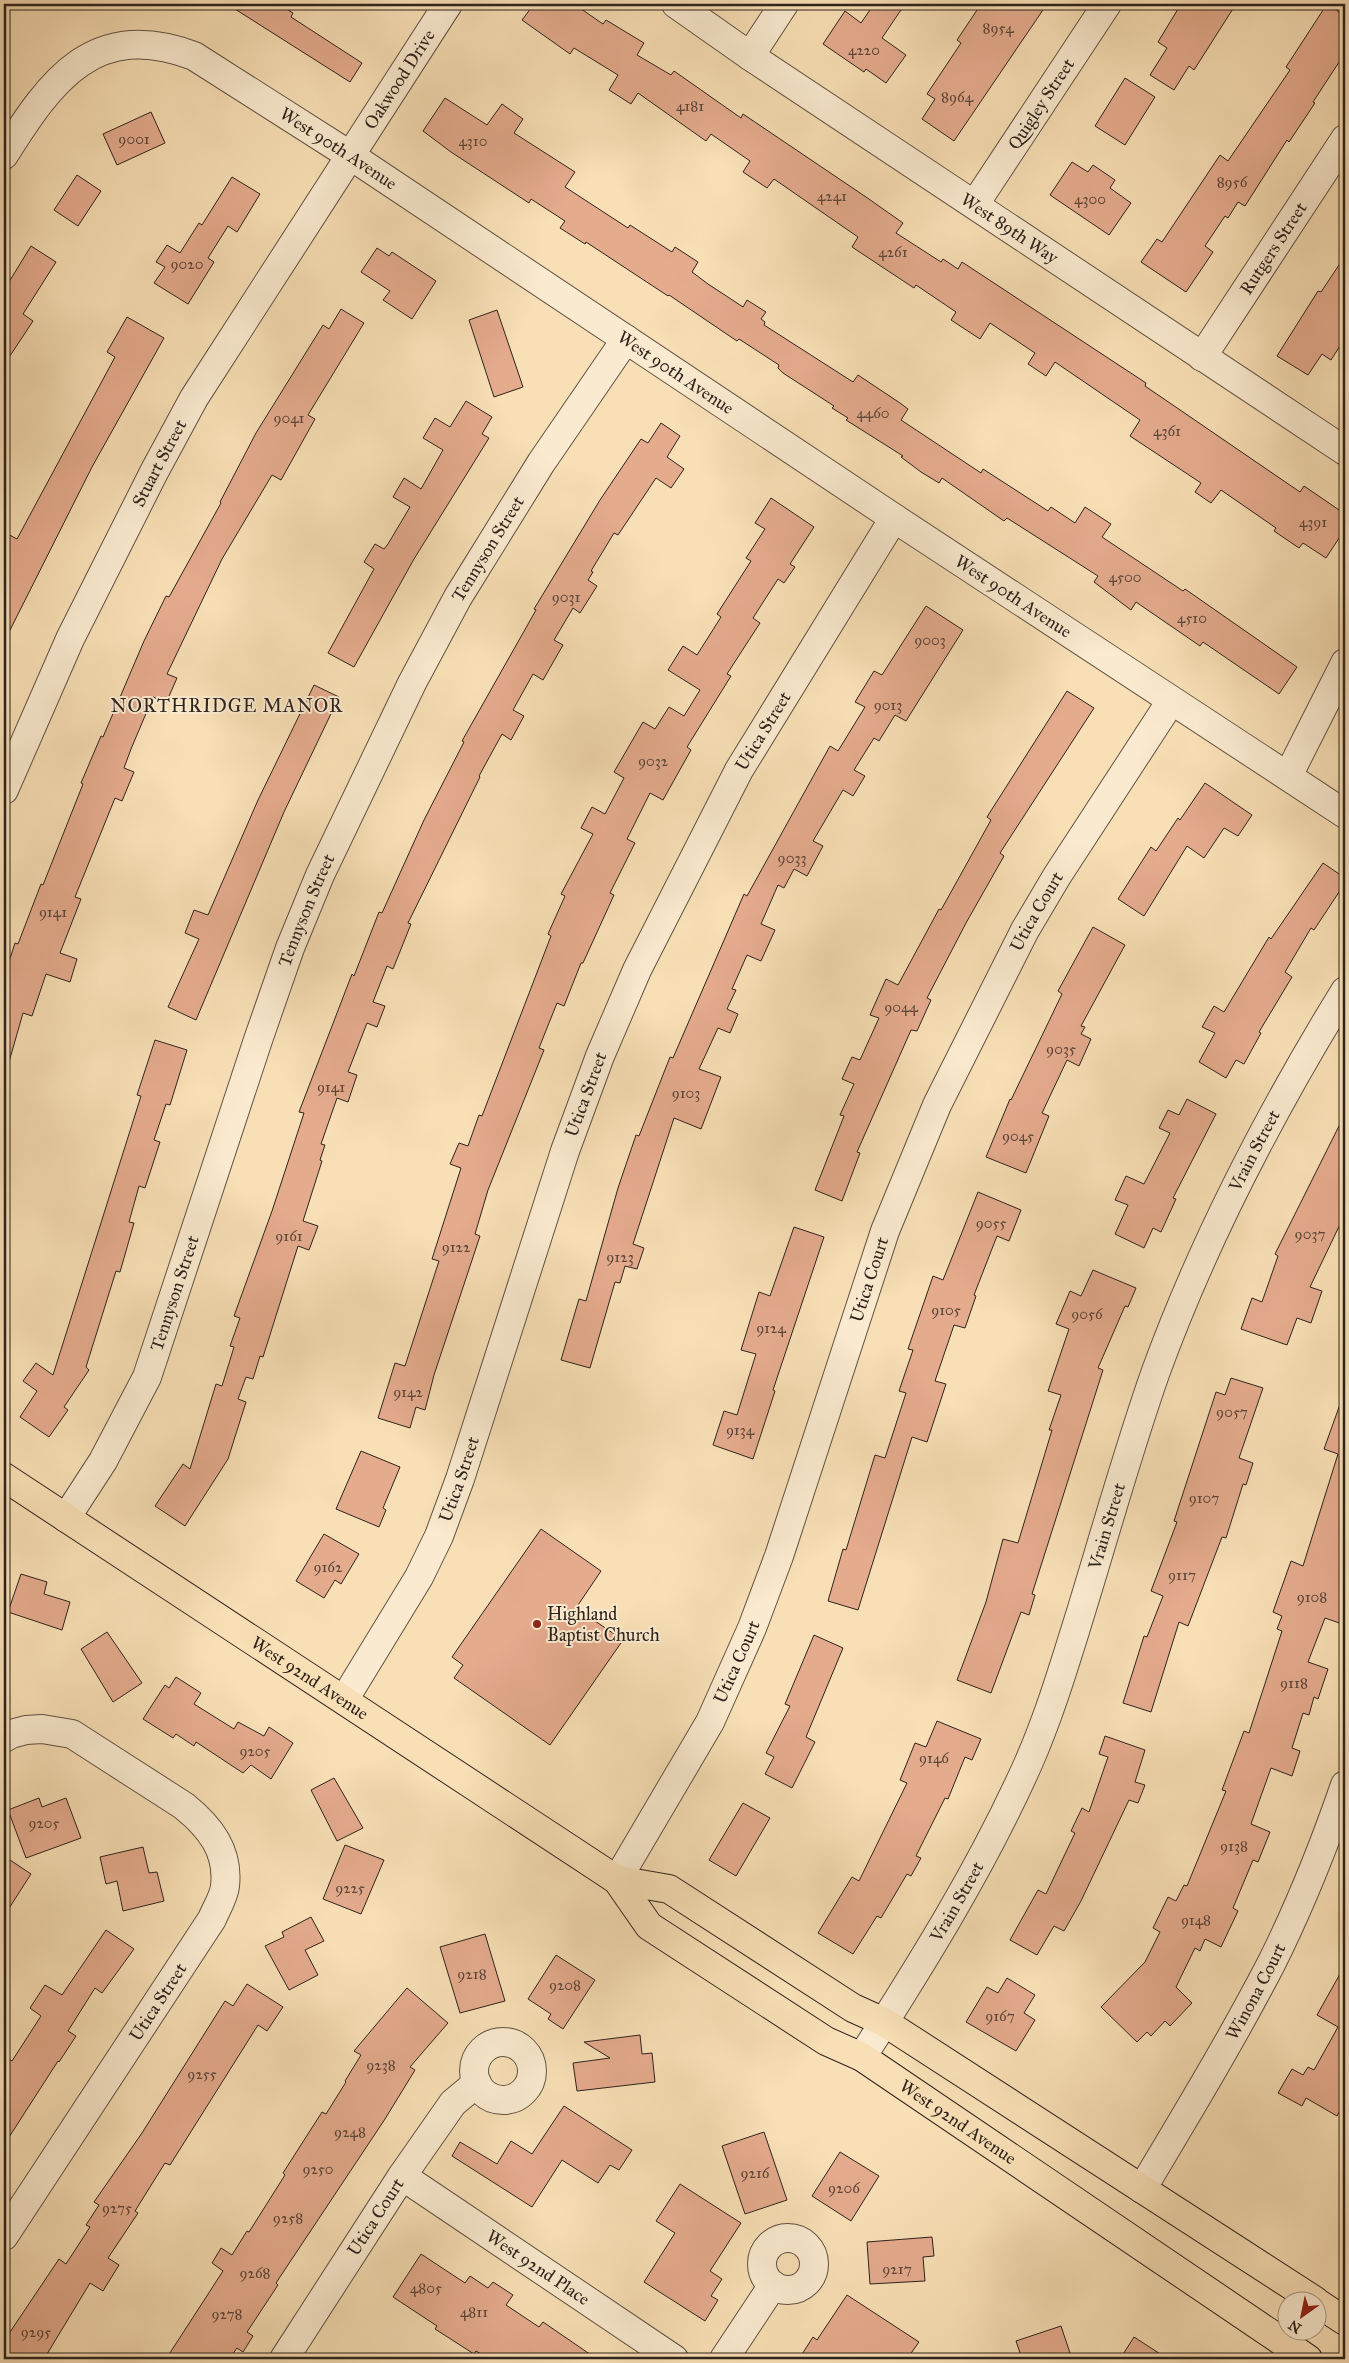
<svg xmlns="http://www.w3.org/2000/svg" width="1349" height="2363" viewBox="0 0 1349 2363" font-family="'IM FELL Great Primer',serif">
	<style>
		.building { fill: #e4ab8d; stroke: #2e231d }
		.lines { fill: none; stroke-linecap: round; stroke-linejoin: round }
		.minor-casing { stroke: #605243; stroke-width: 30 }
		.primary-casing { stroke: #2e231d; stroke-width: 30 }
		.minor { stroke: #faeacf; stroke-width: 28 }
		.primary { stroke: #f8dfb5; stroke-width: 28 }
		.poi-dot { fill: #8f2418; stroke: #faeacf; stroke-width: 2 }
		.labels { text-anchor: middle; stroke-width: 4; stroke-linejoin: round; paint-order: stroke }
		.number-label { font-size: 15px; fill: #5c4539 }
		.street-label { font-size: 18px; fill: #2e231d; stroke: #faeacf }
		.poi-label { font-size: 18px; fill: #2e231d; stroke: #faeacf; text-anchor: start }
		.neighbourhood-label { font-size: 19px; letter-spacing: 1px; fill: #2e231d; stroke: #faeacf }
	</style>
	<rect width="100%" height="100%" fill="#f8dfb5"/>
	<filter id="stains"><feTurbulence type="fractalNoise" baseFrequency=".004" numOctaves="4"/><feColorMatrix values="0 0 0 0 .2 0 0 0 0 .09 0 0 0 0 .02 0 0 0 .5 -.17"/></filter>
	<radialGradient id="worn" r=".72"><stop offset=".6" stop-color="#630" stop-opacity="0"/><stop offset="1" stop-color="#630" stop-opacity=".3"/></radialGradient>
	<path class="building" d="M227 4H278L293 13 291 17 362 63 350 82Z
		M534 4H574L603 24 606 20 644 43 637 55 671 75 674 71 741 118 743 114 866 197 903 223 896 233 941 262 943 259 958 269 962 262 1146 383 1145 386 1300 492 1304 486 1345 514V529L1326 558 1303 543 1299 548 1274 531 1276 528 1221 490 1211 503 1195 492 1201 483 1130 436 1140 420 1055 362 1046 376 1028 364 1035 353 990 323 980 339 951 320 956 312 916 285 914 288 852 247 858 237 774 179 767 188 743 172 750 161 711 134 706 141 638 93 631 104 609 90 618 75 574 48 570 54 522 20Z
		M874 4H905L882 38 906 55 886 83 866 69 864 72 823 44 845 11 861 23Z
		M981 4H1047L954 141 922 119 935 99 927 94 961 43 957 40Z
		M1181 4H1236L1194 70 1189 66 1174 90 1150 75 1167 48 1158 42Z
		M1327 4 1345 16V53L1313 102 1315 103 1289 142 1287 140 1245 206 1238 202 1228 218 1225 216 1205 246 1213 252 1186 292 1141 262 1157 239 1162 242 1220 155 1228 161 1290 70 1286 67Z
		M1125 78 1155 97 1125 145 1095 126Z
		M445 98 487 125 502 104 523 119 514 133 575 172 565 187 628 228 630 225 672 252 675 247 698 262 692 272 708 284 743 307 747 300 766 312 761 319 765 322 764 325 853 382 858 375 900 403 908 409 901 420 981 473 983 469 1048 511 1051 507 1075 523 1085 507 1111 524 1102 537 1183 591 1185 589 1297 667 1279 694 1203 642 1200 646 1136 602 1131 610 1094 582 1098 576 1007 518 1004 521 942 478 939 483 921 472 901 457 903 456 846 420 848 418 832 408 834 406 783 373 778 368 779 365 739 339 737 341 669 295 668 296 586 242 585 244 560 228 565 221 531 199 529 203 451 152 423 131Z
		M151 112 165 143 117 165 103 134Z
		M1072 162 1088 172 1093 165 1115 180 1110 188 1131 203 1109 235 1050 195Z
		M77 175 101 191 78 226 54 210Z
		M232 177 260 194 237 232 228 226 208 258 214 262 188 304 154 283 165 267 156 262 167 245 180 253 199 223 202 225Z
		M31 246 56 262 23 314 33 321 4 365V290Z
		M377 248 389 256 392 252 436 281 412 319 383 300 390 291 361 272Z
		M1345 256V338L1331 360 1322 354 1308 375 1277 356 1318 291 1321 292Z
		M341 309 364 323 308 415 315 419 281 480 272 475 222 559 167 674 177 678 166 703 153 697 131 749 124 768 134 772 122 801 115 798 75 897 81 899 60 953 77 959 70 982 46 974 32 1016 23 1013 9 1062 4 1061V977L15 943 18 944 41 884 43 885 83 784 81 783 101 736 103 737 144 641 166 596 169 597 221 503 220 502 256 433 323 325 329 329Z
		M497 310 523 387 494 397 469 320Z
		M127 317 164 338 92 467 4 642V532L17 539 115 357 107 352Z
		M466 401 492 417 482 434 489 438 414 559 354 667 328 653 374 569 364 562 375 544 384 549 388 544 410 507 393 497 404 478 421 489 443 450 423 438 435 418 450 427Z
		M661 423 680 436 667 457 684 469 671 488 656 478 618 535 614 533 591 571 593 572 588 580 597 586 580 613 573 608 554 640 563 645 543 680 533 674 513 710 524 716 511 740 502 734 479 776 480 777 408 923 411 924 393 969 387 966 373 1002 385 1006 377 1027 367 1023 348 1072 357 1075 348 1102 337 1098 321 1144 325 1145 320 1160 322 1161 303 1221 318 1226 309 1250 298 1246 263 1357 260 1356 253 1379 246 1377 238 1399 246 1402 228 1459 185 1526 155 1506 183 1464 190 1469 216 1384 222 1386 234 1347 230 1346 240 1318 234 1316 272 1211 304 1113 299 1112 352 974 354 976 379 912 382 913 424 820 464 742 462 741 536 610 534 609 600 500 641 439 648 443Z
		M771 498 814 527 790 564 795 567 784 583 778 579 753 618 760 623 727 674 731 676 687 747 691 750 663 800 650 793 627 839 635 843 610 893 614 895 583 963H581L564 1006 557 1003 539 1048 544 1050 488 1190 475 1234 480 1236 434 1375 425 1410 416 1407 410 1428 378 1418 395 1363 405 1366 439 1261 432 1259 461 1168 450 1164 459 1143 468 1146 479 1115 482 1116 551 936 548 934 565 896 561 894 593 834 581 828 592 807 605 814 624 778 614 772 643 722 655 729 669 707 684 716 700 690 668 670 683 646 697 655 721 617 717 614 751 561 746 558 765 529 755 523Z
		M926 606 963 630 906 721 895 715 879 741 874 738 854 770 865 776 853 796 843 790 813 841 823 846 807 876 794 869 784 888 778 885 761 924 775 930 761 961 747 955 732 989 736 990 727 1009 738 1014 730 1033 718 1028 699 1069 721 1077 701 1129 674 1118 633 1244 644 1248 637 1269 625 1266 620 1283 615 1282 590 1368 561 1360 579 1299 586 1301 618 1188 636 1135 639 1136 670 1057 673 1058 744 894 747 896 830 746 838 751 865 707 855 702 874 671 882 675Z
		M314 685 339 697 284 812 196 1020 168 1007 199 939 185 933 194 910 208 915 258 800Z
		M1067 691 1094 708 1000 853 1004 856 966 923 927 998 931 1000 917 1031 911 1030 857 1152 860 1153 842 1201 815 1190 844 1116 840 1115 854 1084 842 1079 852 1057 860 1060 879 1018 870 1015 886 979 898 985 939 909 941 910 991 820 987 817Z
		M1205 783 1252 815 1238 836 1224 828 1204 858 1187 846 1144 916 1118 899 1151 847 1156 851 1178 818 1180 820Z
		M1323 863 1345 878V883L1314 930 1311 928 1285 972 1292 977 1259 1032 1261 1033 1244 1064 1236 1060 1226 1078 1199 1062 1215 1033 1202 1027 1214 1006 1224 1012 1269 937 1271 939Z
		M1093 927 1125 945 1081 1026 1085 1027 1081 1034 1091 1039 1079 1066 1067 1060 1042 1113 1049 1116 1026 1173 986 1157 1010 1099 1011 1100 1062 994 1058 991Z
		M155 1040 187 1050 170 1105 166 1104 154 1140 160 1142 145 1188 139 1186 129 1222 134 1223 120 1272 116 1271 86 1367 89 1370 64 1407 68 1410 49 1437 20 1417 37 1391 23 1381 36 1363 53 1375 141 1096 137 1095Z
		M1187 1099 1216 1114 1173 1198 1176 1199 1161 1232 1153 1228 1144 1248 1115 1234 1128 1205 1115 1200 1126 1176 1144 1184 1170 1133 1159 1128 1168 1110 1179 1115Z
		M1345 1114V1214L1310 1287 1322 1291 1311 1323 1297 1318 1287 1345 1241 1329 1252 1298 1262 1302 1278 1256 1275 1254Z
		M978 1192 1021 1210 1009 1241 997 1236 974 1295 976 1296 965 1328 954 1325 935 1381 946 1384 927 1442 912 1437 858 1610 828 1601 843 1549 846 1550 875 1455 885 1458 906 1393 899 1391 913 1350 908 1349 933 1276 943 1280Z
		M794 1227 824 1237 773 1390 775 1391 753 1459 713 1445 724 1411 737 1415 756 1354 741 1350 759 1292 770 1296Z
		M1093 1270 1136 1288 1128 1307 1125 1306 1098 1368 1103 1370 1032 1594 1035 1595 1029 1615 1021 1612 991 1693 957 1680 986 1602 1003 1539 1018 1543 1052 1430H1049L1061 1395 1048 1391 1069 1329 1056 1324 1070 1291 1081 1296Z
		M1231 1378 1263 1388 1239 1458 1253 1463 1246 1485 1243 1484 1226 1538 1222 1537 1188 1626 1179 1622 1151 1712 1123 1703 1144 1636 1147 1637 1163 1596 1151 1591 1177 1522 1174 1521 1216 1392 1225 1395Z
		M1343 1396H1345V1625L1325 1618 1308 1662 1328 1669 1318 1699 1314 1697 1309 1715 1303 1713 1292 1748 1300 1751 1292 1776 1271 1768 1251 1824 1270 1832 1258 1862 1253 1860 1233 1908 1238 1911 1221 1947 1205 1939 1200 1951 1195 1948 1176 1987 1192 2003 1170 2026 1165 2021 1151 2036 1147 2032 1137 2042 1101 2007 1145 1962 1160 1932 1153 1928 1168 1897 1176 1901 1184 1885 1187 1886 1226 1791 1222 1790 1244 1731 1249 1733 1282 1631 1277 1629 1282 1616 1273 1612 1291 1561 1303 1566 1338 1454 1324 1449Z
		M361 1451 400 1467 383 1508 386 1510 379 1527 336 1509Z
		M541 1529 601 1571 576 1608 623 1640 550 1745 454 1678 463 1665 452 1657Z
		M324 1534 359 1554 341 1584 335 1580 324 1598 296 1581Z
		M21 1574 47 1582 44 1594 70 1602 62 1630 8 1612Z
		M107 1632 142 1683 113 1702 81 1649Z
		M814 1635 843 1648 806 1737 815 1742 792 1788 765 1774 774 1757 766 1753 790 1706 785 1704Z
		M176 1677 201 1693 194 1704 234 1729 238 1722 264 1736 269 1727 293 1743 271 1779 251 1765 243 1773 196 1742 194 1746 176 1734 173 1738 143 1719 165 1685 169 1688Z
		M937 1721 981 1739 972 1760 965 1757 948 1799 945 1798 916 1856 921 1858 911 1876 907 1874 881 1918 877 1916 853 1954 818 1933 852 1877 859 1881 907 1783 900 1780 915 1743 926 1747Z
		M1105 1736 1145 1750 1135 1782 1145 1785 1138 1803 1129 1800 1081 1901 1064 1931 1054 1926 1037 1955 1010 1940 1038 1890 1046 1894 1075 1833 1071 1831 1082 1808 1089 1812 1108 1757 1099 1754Z
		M334 1778 363 1828 337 1841 311 1790Z
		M39 1798 42 1807 66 1798 81 1838 26 1858 8 1810Z
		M743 1803 770 1818 736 1876 709 1860Z
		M345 1845 384 1860 361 1914 323 1899Z
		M143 1847 149 1873 157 1872 164 1901 123 1911 117 1881 106 1884 100 1857Z
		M4 1856 31 1874 4 1916Z
		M311 1917 324 1941 305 1950 318 1975 289 1990 265 1946 284 1937 282 1932Z
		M106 1930 134 1949 102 1993 95 1988 68 2031 76 2036 59 2062 58 2061 4 2145V2056L12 2061 41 2016 30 2008 45 1985 62 1995Z
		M485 1934 505 2001 460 2013 440 1947Z
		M556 1955 595 1980 563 2029 548 2019 551 2014 528 1999Z
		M1345 1965V2102L1337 2116 1306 2098 1302 2106 1278 2093 1292 2069 1303 2075 1308 2067 1314 2070 1338 2027 1317 2015Z
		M1007 1978 1035 1995 1024 2013 1035 2020 1016 2051 966 2022 987 1987 998 1993Z
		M247 1984 283 2007 267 2031 258 2025 170 2165 165 2163 135 2211 138 2213 108 2258 119 2265 103 2291 90 2283 44 2359H18L4 2350V2341L59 2259 66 2264 90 2227 86 2225 99 2205 94 2202 142 2133 225 2001 233 2006Z
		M407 1988 448 2023 410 2067 415 2070 385 2119 276 2283 278 2285 247 2332 253 2336 243 2352 237 2348 229 2359H166L223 2271 212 2263 221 2248 232 2255 247 2231 249 2232 285 2175 283 2173 322 2112 326 2114 346 2082 345 2081 361 2055 354 2051Z
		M640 2035 642 2054 652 2053 655 2082 577 2091 573 2063 610 2058 584 2042Z
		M564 2106 632 2150 619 2170 610 2165 598 2183 562 2160 532 2207 452 2156 460 2142 497 2164 511 2141 532 2154Z
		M764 2132 787 2200 745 2214 722 2146Z
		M840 2152 879 2176 851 2221 812 2196Z
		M680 2184 741 2223 710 2271 722 2279 711 2296 718 2300 705 2321 644 2282 675 2233 656 2221Z
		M932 2237 934 2256 923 2257 925 2281 870 2284 867 2242Z
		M421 2254 465 2283 470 2276 488 2288 493 2282 513 2295 506 2305 539 2327 543 2322 597 2359H489L476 2351 474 2354 435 2329 437 2326 393 2297Z
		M847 2295 919 2342 907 2359H799L813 2337 817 2340Z
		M1061 2326 1072 2359H1022L1016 2341Z
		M1134 2337 1168 2359H1120Z"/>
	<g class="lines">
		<g class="minor-casing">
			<g id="minor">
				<path id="s1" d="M676 4 750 56 1345 451"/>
				<path d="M750 56 784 4"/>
				<path id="s2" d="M4 155C51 80 95 18 194 56L351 156 894 518 1345 814"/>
				<path id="s3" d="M975 204 1107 4"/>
				<path id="s4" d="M1202 357 1345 139"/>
				<path d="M1288 776 1345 663"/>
				<path id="s5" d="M4 790 70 639 154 472 194 398 448 4"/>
				<path id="s6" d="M66 1518 103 1461 147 1377 258 1040 290 948 320 875 412 683 458 597 541 463 626 339"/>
				<path id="s7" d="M344 1700 419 1577 439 1536 460 1479 565 1151 600 1056 637 970 739 770 894 518"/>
				<path d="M4 1738 11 1734 26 1730 42 1729 72 1734 184 1806C210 1827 229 1851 225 1886 224 1897 216 1909 212 1919L4 2236"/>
				<path id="s8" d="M617 1880 710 1722 752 1628 779 1556 885 1231 937 1105 1025 930 1057 876 1171 701"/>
				<circle cx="503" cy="2071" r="29"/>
				<path id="s9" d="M862 2057C922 1963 982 1867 1028 1764 1047 1721 1061 1676 1075 1631 1102 1545 1126 1456 1156 1371 1205 1237 1270 1113 1345 991"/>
				<path id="s10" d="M402 2176 674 2359"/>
				<path id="s11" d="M1142 2189C1186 2115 1231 2041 1271 1964 1300 1906 1324 1846 1345 1785"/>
				<circle cx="788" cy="2264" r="26"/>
				<path id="s12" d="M284 2359 402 2176 453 2103 477 2083"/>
				<path d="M724 2359 773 2285"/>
			</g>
		</g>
		<g class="primary-casing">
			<g id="primary">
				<path id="s13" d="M4 1477 617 1880 649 1926 826 2041 862 2057 1308 2359"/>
				<path d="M617 1880 669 1889 853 2008 884 2022 1314 2300"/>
				<path d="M1316 2302 1345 2321"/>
			</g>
		</g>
		<use href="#minor" class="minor"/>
		<use href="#primary" class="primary"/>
	</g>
	<circle class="poi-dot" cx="537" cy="1624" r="5"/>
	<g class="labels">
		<g class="number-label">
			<text x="998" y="33">8954</text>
			<text x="864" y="55">4220</text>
			<text x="957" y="102">8964</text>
			<text x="690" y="111">4181</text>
			<text x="134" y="144">9001</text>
			<text x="473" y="146">4310</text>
			<text x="1232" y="187">8956</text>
			<text x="832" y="201">4241</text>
			<text x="1090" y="204">4300</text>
			<text x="893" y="257">4261</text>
			<text x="187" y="269">9020</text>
			<text x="873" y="418">4460</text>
			<text x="289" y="423">9041</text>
			<text x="1167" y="436">4361</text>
			<text x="1313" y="527">4391</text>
			<text x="1125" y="582">4500</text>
			<text x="566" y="602">9031</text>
			<text x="1192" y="623">4510</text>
			<text x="930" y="645">9003</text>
			<text x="888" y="710">9013</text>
			<text x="653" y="766">9032</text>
			<text x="792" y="863">9033</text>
			<text x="53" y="917">9141</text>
			<text x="901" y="1012">9044</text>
			<text x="1061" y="1054">9035</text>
			<text x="331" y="1092">9141</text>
			<text x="686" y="1098">9103</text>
			<text x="1018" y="1141">9045</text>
			<text x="991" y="1228">9055</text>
			<text x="1310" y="1239">9037</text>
			<text x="289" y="1241">9161</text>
			<text x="456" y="1252">9122</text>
			<text x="620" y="1262">9123</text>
			<text x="946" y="1315">9105</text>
			<text x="1087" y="1319">9056</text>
			<text x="771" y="1333">9124</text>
			<text x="408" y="1397">9142</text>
			<text x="1232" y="1417">9057</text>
			<text x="740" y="1435">9134</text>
			<text x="1204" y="1503">9107</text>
			<text x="328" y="1572">9162</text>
			<text x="1182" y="1580">9117</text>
			<text x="1312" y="1602">9108</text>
			<text x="1294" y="1688">9118</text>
			<text x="255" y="1756">9205</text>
			<text x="934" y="1763">9146</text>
			<text x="44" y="1828">9205</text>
			<text x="1234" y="1851">9138</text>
			<text x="350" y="1893">9225</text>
			<text x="1196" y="1925">9148</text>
			<text x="472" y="1979">9218</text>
			<text x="565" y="1990">9208</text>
			<text x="1000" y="2021">9167</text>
			<text x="381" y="2070">9238</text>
			<text x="202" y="2079">9255</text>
			<text x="350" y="2137">9248</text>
			<text x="318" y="2174">9250</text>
			<text x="755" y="2178">9216</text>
			<text x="844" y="2193">9206</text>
			<text x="117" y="2213">9275</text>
			<text x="288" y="2223">9258</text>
			<text x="897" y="2274">9217</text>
			<text x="255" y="2278">9268</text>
			<text x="426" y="2293">4805</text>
			<text x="474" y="2317">4811</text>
			<text x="227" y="2319">9278</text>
			<text x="36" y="2337">9295</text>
		</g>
		<g class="street-label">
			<text dy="6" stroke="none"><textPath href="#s5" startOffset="815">Oakwood Drive</textPath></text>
			<text dy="6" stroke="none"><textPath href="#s3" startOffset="120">Quigley Street</textPath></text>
			<text dy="6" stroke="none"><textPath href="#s2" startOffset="411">West 90th Avenue</textPath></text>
			<text dy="6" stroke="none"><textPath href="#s1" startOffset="402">West 89th Way</textPath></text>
			<text dy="6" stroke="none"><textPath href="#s4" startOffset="130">Rutgers Street</textPath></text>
			<text dy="6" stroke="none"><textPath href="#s2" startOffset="816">West 90th Avenue</textPath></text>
			<text dy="6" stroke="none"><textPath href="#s5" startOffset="362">Stuart Street</textPath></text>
			<text dy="6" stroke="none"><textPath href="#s6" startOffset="1061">Tennyson Street</textPath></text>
			<text dy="6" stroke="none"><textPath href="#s2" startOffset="1221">West 90th Avenue</textPath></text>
			<text dy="6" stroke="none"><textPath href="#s7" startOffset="1060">Utica Street</textPath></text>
			<text dy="6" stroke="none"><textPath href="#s6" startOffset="656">Tennyson Street</textPath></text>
			<text dy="6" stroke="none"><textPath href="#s8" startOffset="1059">Utica Court</textPath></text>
			<text dy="6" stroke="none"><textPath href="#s7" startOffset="655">Utica Street</textPath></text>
			<text dy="6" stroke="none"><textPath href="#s9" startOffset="992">Vrain Street</textPath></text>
			<text dy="6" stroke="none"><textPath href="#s8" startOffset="654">Utica Court</textPath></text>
			<text dy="6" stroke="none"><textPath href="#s6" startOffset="251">Tennyson Street</textPath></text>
			<text dy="6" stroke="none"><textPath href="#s7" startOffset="250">Utica Street</textPath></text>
			<text dy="6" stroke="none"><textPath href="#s9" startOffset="588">Vrain Street</textPath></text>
			<text dy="6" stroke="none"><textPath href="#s8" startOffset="249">Utica Court</textPath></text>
			<text dy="6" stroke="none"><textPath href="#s13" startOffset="366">West 92nd Avenue</textPath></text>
			<text dy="6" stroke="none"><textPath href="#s9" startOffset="182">Vrain Street</textPath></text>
			<text dy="6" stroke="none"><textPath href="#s11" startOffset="228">Winona Court</textPath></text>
			<text transform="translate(158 2002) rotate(-57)" y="6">Utica Street</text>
			<text dy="6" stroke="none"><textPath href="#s13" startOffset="1156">West 92nd Avenue</textPath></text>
			<text dy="6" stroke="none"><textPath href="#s12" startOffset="169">Utica Court</textPath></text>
			<text dy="6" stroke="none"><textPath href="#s10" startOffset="164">West 92nd Place</textPath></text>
		</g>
		<g class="poi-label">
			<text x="547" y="1620">Highland<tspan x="547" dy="21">Baptist Church</tspan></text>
		</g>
		<g class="neighbourhood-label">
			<text x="227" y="712">NORTHRIDGE MANOR</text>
		</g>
	</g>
	<rect width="1349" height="2363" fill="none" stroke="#f8dfb5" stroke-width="20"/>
	<rect x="5" y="5" width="1339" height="2353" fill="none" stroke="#2e231d" stroke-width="2.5"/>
	<rect x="10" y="10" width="1329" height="2343" fill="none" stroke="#2e231d"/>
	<g transform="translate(1302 2316) rotate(213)"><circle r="24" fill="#faeacf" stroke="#a89a88"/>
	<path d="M0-4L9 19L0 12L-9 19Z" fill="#8f2418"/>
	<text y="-8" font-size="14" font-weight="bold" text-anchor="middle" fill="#2e231d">N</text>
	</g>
	<rect width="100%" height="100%" filter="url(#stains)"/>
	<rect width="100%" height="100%" fill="url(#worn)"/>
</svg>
